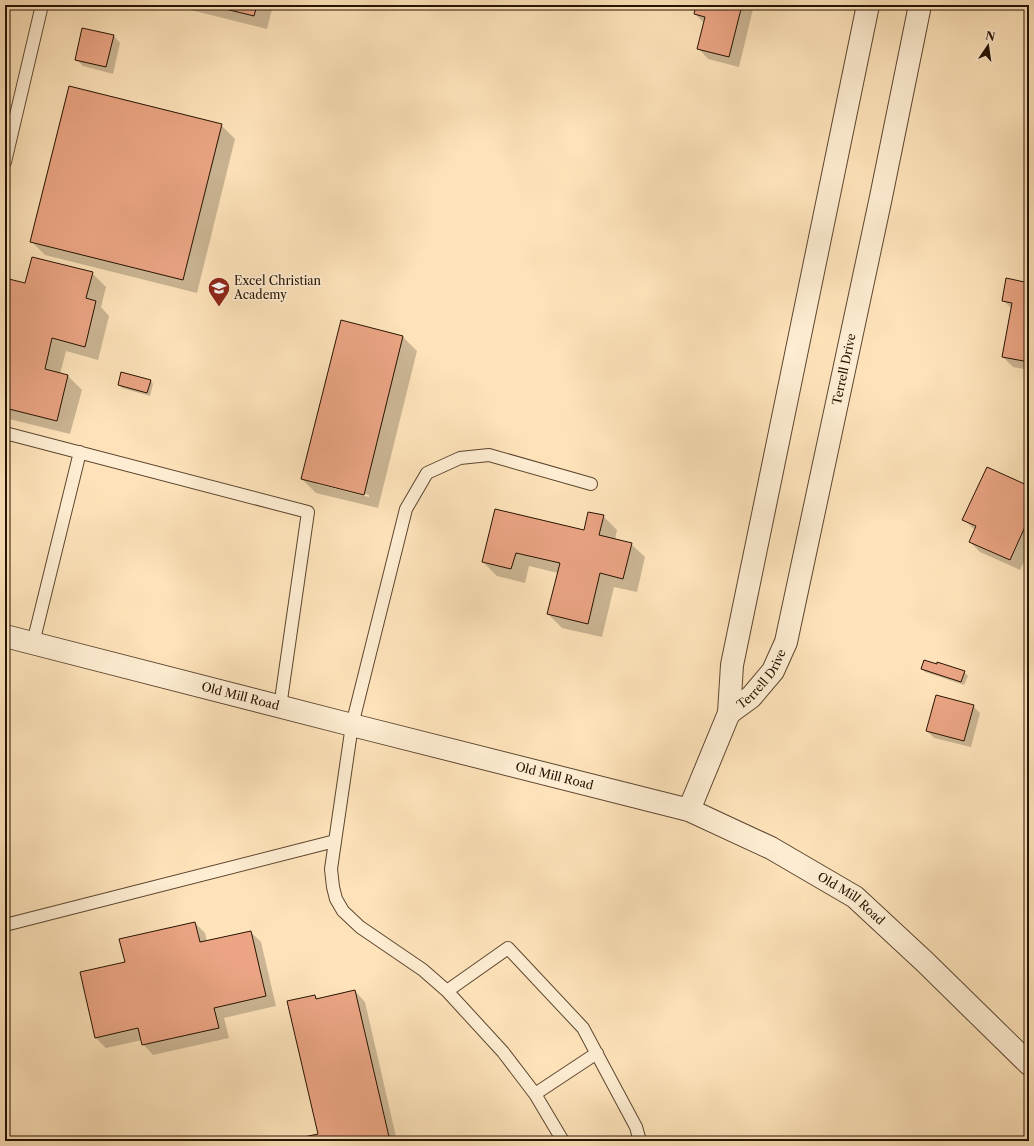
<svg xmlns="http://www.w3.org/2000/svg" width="1034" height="1146" viewBox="0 0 1034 1146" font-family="'Libre Caslon Text',serif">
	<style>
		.shadow { fill: #0003; fill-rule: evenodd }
		.building { fill: #eba584; stroke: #261201 }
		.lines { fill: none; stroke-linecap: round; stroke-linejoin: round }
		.service-casing { stroke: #5c462f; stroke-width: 14 }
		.minor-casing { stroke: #5c462f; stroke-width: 24 }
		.tertiary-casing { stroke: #5c462f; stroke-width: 24 }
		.service { stroke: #feedd2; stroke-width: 12 }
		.minor { stroke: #feedd2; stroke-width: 22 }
		.tertiary { stroke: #feedd2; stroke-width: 22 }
		.labels { text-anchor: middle; stroke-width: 3.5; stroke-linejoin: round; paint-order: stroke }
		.poi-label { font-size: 12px; fill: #261201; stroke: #feedd2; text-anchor: start }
		.street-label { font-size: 12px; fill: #261201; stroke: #feedd2 }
	</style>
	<rect width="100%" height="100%" fill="#fee3ba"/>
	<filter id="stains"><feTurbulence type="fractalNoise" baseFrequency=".005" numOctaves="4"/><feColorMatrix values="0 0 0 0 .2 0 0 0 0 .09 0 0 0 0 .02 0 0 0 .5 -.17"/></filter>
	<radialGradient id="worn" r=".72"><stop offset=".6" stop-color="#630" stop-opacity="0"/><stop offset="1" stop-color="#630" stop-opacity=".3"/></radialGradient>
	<path class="shadow" d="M171 5H273L267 29Z
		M697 5H754L739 67 708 59 698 48 704 23 695 14Z
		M114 36 120 43 113 74 83 66 76 59Z
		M221 125 235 139 197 293 45 255 31 241Z
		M92 273 106 287 101 307 109 316 98 360 66 351 60 374 68 376 82 390 70 434 5 418V279L26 284Z
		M1029 284V370L1013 367 1003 357 1012 309 1003 300Z
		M341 321 403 337 417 351 378 508 316 493 302 479ZM317 482 369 495V497L317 484Z
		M150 380 153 384 150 396 122 388 119 385Z
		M1029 487V551L1020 570 980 552 970 542 975 530 964 520Z
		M603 516 617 530 615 540 631 544 645 557 637 592 614 587 602 637 562 628 548 614 558 573 529 566 525 583 497 576 483 562 584 532Z
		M922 668 964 672 968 676 964 685 925 672Z
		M973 706 980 713 971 747 934 738 927 731Z
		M195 923 205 933 207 942 251 932 261 942 276 1006 224 1018 229 1038 153 1055 143 1044 142 1040 106 1048 96 1038 126 963Z
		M355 991 365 1002 397 1141H290L319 1134 315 996 318 1000Z"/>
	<path class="building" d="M209 5H257L254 16Z
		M696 5H742L729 57 697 49 705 17 694 14Z
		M82 28 114 35 106 67 75 60Z
		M69 86 222 124 183 280 30 242Z
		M32 257 93 272 86 298 96 301 85 347 52 338 45 369 68 375 57 421 5 408V278L25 283Z
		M1006 278 1029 283V281V362L1002 357 1012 303 1002 301Z
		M341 320 403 336 364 495 301 479Z
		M121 372 151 380 147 393 118 385Z
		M987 467 1029 486V518L1010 560 969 542 976 526 962 520Z
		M495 509 584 530 588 512 604 515 599 535 632 543 623 579 600 573 588 624 547 614 560 563 516 553 511 569 482 562Z
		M924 660 937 664V662L965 671 961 682 921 669Z
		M936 695 974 705 964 741 926 731Z
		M195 922 200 942 251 931 266 996 214 1008 219 1028 142 1045 138 1028 95 1038 80 972 125 962 119 939Z
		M355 990 390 1141H285L318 1134 287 1001 315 995 316 999Z"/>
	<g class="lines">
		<g class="service-casing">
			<path id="service" d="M5 162 42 5
				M5 433 308 512 280 707
				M33 643 80 452
				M5 925 335 841
				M447 991 508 948 583 1028 636 1127 640 1141
				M535 1094 597 1053
				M563 1141 535 1094 503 1052 447 991 423 970 360 927 343 911 336 899 333 887 331 869 352 725 406 509 427 473 460 458 489 455 591 484"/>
		</g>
		<g class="minor-casing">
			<g id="minor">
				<path id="s1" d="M729 713 751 697 773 671 786 642 881 197 920 5"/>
				<path d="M689 810 729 713 732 665 868 5"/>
			</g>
		</g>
		<g class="tertiary-casing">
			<g id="tertiary">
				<path id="s2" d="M5 636 352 725 689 810 771 848 855 897 925 962 1029 1064"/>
			</g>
		</g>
		<use href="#service" class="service"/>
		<use href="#minor" class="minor"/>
		<use href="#tertiary" class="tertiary"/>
	</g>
	<defs>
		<g id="school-pin" transform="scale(1.15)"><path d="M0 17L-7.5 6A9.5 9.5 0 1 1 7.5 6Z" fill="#8f2418" stroke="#feedd2"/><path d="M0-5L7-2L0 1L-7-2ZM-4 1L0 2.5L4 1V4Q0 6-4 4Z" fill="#fff"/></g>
	</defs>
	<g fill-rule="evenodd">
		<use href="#school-pin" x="219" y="288"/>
	</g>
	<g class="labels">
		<g class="poi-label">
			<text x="234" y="285">Excel Christian<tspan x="234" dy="14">Academy</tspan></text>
		</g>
		<g class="street-label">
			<text dy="4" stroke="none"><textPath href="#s1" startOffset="372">Terrell Drive</textPath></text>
			<text dy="4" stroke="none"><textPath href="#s1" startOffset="48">Terrell Drive</textPath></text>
			<text dy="4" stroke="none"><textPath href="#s2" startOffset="243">Old Mill Road</textPath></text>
			<text dy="4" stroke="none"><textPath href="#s2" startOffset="567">Old Mill Road</textPath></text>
			<text dy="4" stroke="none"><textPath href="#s2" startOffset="891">Old Mill Road</textPath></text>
		</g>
	</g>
	<rect width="1034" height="1146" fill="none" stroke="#fee3ba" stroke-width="20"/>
	<rect x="6" y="6" width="1022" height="1134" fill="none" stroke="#261201" stroke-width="2"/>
	<rect x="10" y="10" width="1014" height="1126" fill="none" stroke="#261201"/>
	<g transform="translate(988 46) rotate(13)" stroke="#feedd2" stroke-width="3" paint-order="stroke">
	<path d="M0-3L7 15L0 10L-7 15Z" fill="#261201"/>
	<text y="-6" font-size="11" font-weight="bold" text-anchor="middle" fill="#261201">N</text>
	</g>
	<rect width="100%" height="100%" filter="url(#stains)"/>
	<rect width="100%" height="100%" fill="url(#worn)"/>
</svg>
